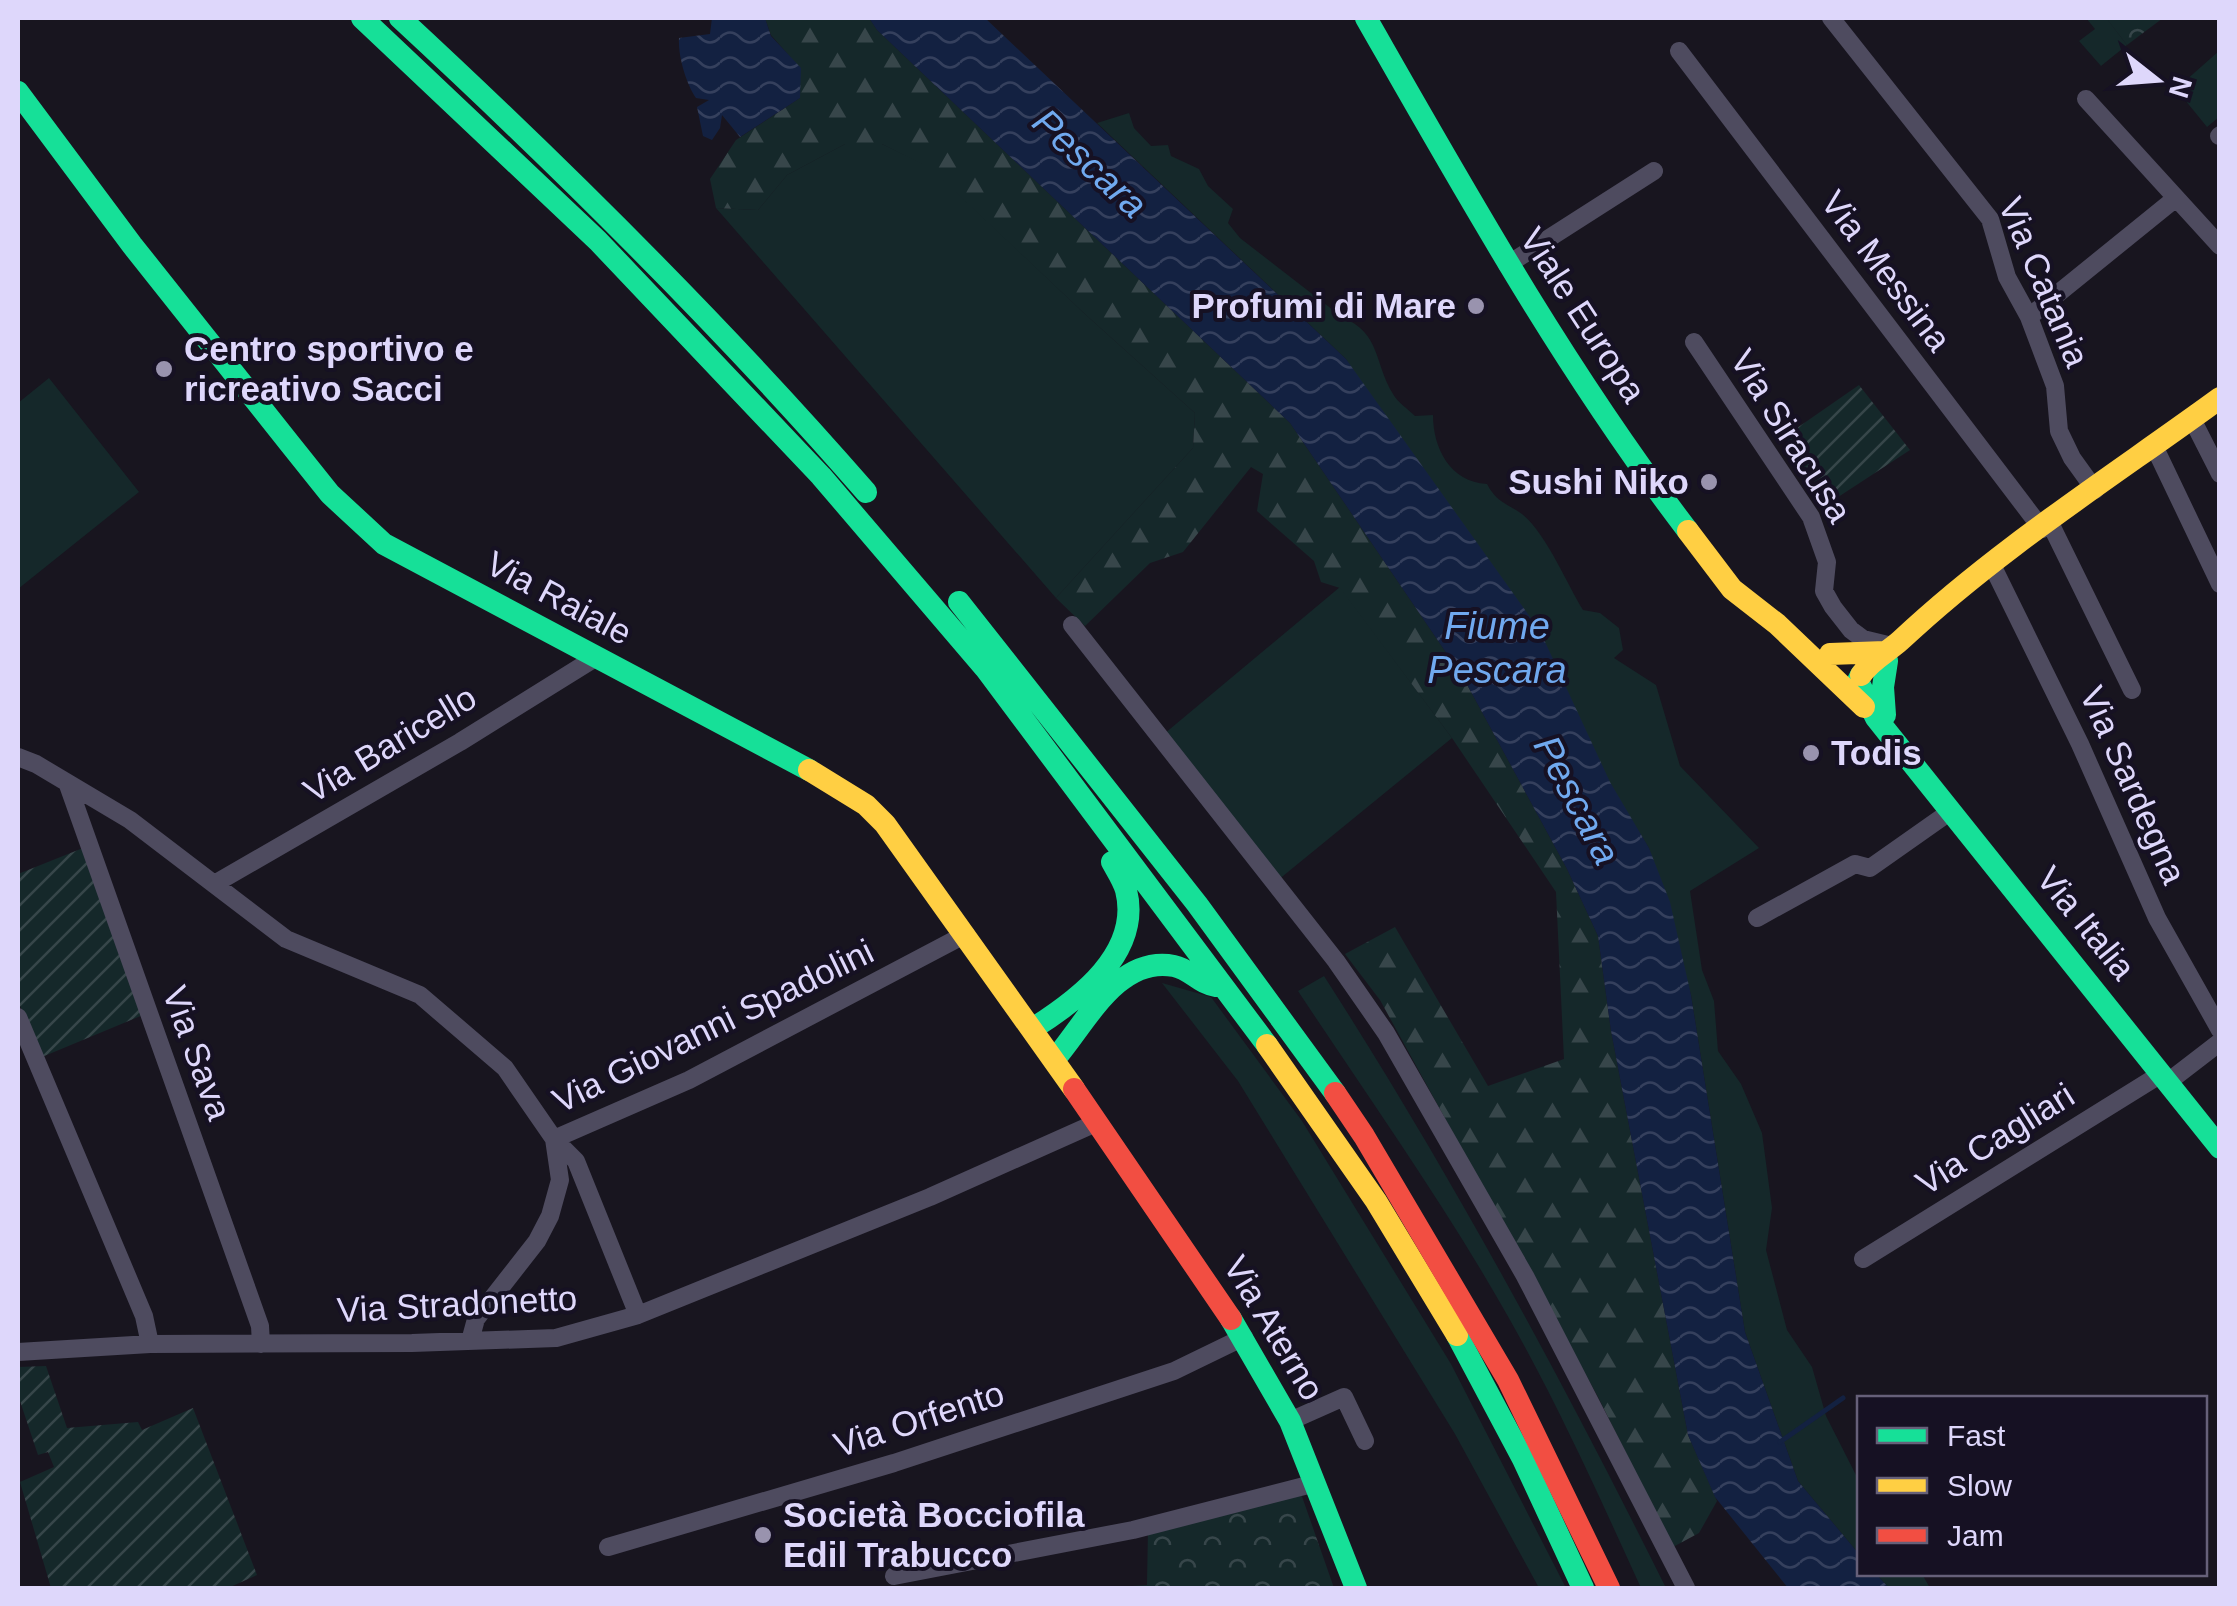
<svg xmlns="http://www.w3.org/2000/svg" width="2237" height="1606" viewBox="0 0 2237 1606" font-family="Helvetica,sans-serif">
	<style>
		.grass { fill: #15282a }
		.forest { fill: url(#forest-firs) }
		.park { fill: url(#park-crowns) }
		.garden { fill: url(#garden-furrows) }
		.water { fill: url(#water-waves) }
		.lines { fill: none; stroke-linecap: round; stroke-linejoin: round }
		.stream { stroke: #132141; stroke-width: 5 }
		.street { stroke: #4e4b5f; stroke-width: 18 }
		.fast { stroke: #16e098; stroke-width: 22 }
		.slow { stroke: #ffcf43; stroke-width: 22 }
		.jam { stroke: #f24e42; stroke-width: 22 }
		.poi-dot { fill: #9993ae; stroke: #161123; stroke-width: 4 }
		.labels { text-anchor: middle; stroke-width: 8; stroke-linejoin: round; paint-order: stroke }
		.street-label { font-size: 35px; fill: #ded7fb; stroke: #161123 }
		.poi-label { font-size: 35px; font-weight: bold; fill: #ded7fb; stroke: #161123; text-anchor: start }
		.water-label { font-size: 38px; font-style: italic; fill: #70a9ef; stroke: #161123 }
	</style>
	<defs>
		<pattern id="forest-firs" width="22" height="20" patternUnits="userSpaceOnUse" patternTransform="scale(2.5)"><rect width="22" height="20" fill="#15282a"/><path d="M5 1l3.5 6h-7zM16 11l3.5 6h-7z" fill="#37464a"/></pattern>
		<pattern id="park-crowns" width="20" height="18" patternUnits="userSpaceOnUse" patternTransform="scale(2.5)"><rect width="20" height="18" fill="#15282a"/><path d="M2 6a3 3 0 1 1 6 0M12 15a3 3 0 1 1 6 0" fill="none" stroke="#37464a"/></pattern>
		<pattern id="garden-furrows" width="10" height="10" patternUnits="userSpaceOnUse" patternTransform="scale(2.5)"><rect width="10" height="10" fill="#15282a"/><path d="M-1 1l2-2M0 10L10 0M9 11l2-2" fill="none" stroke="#37464a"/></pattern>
		<pattern id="water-waves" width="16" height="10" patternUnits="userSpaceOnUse" patternTransform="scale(2.5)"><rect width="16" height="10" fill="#132141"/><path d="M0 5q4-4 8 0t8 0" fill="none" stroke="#35405d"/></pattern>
	</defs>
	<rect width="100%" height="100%" fill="#18151f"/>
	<path class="grass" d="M2086 18H2109L2108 20 2127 45 2101 66 2079 41 2095 29Z
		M2219 51V117L2207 127 2176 89Z
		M1129 113 1134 128 1151 146 1168 145 1171 156 1199 169 1208 186 1233 209 1228 223 1240 238 1342 317C1381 333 1374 363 1393 394 1398 403 1408 409 1415 416L1433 415C1433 448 1450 482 1487 484 1496 502 1508 504 1522 514 1546 533 1567 584 1583 610L1600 613 1619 628 1623 650 1614 658 1656 685 1680 766 1759 848 1690 891 1702 970 1714 1001 1718 1051 1741 1084 1762 1133 1772 1208 1766 1250 1787 1330 1812 1367 1826 1416 1859 1481V1554L1798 1481 1745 1332 1691 995 1649 848 1346 359 1097 123Z
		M845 144H882L930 167 1085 314 1195 413 1193 448 1056 598 716 208 758 210 787 175Z
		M49 378 139 492 18 589V403Z
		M1340 587 1452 738 1272 885 1158 739Z
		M1324 976C1450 1172 1562 1379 1666 1588H1641C1600 1498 1559 1407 1510 1320 1446 1206 1370 1100 1298 991Z
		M1162 983 1211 997 1302 1121 1451 1364 1566 1588H1539L1455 1434 1238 1081Z
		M1876 1574H1922L1930 1588H1889Z"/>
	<path class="forest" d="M765 18H869L877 30 1290 423 1464 679 1567 869 1598 936 1611 1031 1688 1435 1717 1501 1699 1533 1673 1547 1597 1395 1380 1000 1345 954 1395 927 1488 1086 1564 1059 1556 892 1452 738 1340 588 1321 582 1314 561 1257 511 1263 474 1251 467 1183 552 1150 563 1085 626 1056 598 1193 448 1195 413 1085 314 930 168 882 144H845L787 175 758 210 716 208 710 179 736 140 800 98V68L771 35Z"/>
	<path class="park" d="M2110 18H2163L2127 45 2107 19Z
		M1299 1488 1334 1588H1103L1147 1585 1148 1531Z"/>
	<path class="garden" d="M1859 385 1910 450 1829 503 1784 437Z
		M83 848 143 1015 42 1057 18 1001V874Z
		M46 1366 67 1428 138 1422 142 1430 193 1408 257 1575 228 1588H51L20 1482 54 1467 48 1452 38 1455 18 1395V1367Z"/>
	<path class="water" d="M712 18H765L771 36 801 68 800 98 740 137 722 115 720 128 712 140 703 136 697 107 709 100 696 98C686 83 678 56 679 38L710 34Z
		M869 18H985L1346 359 1540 631 1610 782 1649 848 1670 902 1691 995 1745 1332 1798 1481 1859 1554 1860 1574H1876L1889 1588H1788L1715 1497 1688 1435 1611 1031 1598 936 1567 869 1464 679 1290 423 877 30Z"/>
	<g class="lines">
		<path class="stream" d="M1780 1442 1843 1398"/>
		<path class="street" d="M1831 18 1990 219 2007 277 2029 317 2055 386 2059 431 2072 458 2095 490
			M1679 51 2042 529
			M2086 99 2220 246
			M2219 136 2220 135
			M1507 265 1654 171
			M2029 317 2176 198
			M1694 342 1811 517 1827 562 1824 591 1833 607 1851 630 1863 639 1892 646
			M2192 419 2220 474
			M2155 448 2220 584
			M2050 523 2132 690
			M1992 565 2080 744 2157 918 2220 1030
			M1072 625 1336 961 1386 1033 1525 1276 1686 1588
			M18 757 36 764 130 820 286 939 420 995 505 1068 554 1139 560 1180 550 1216 537 1241 476 1319 470 1341
			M68 785 260 1326 261 1344
			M216 883 460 742 595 658
			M1757 918 1855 864 1870 868 1951 811
			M18 1017 144 1316 150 1344
			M2168 1082 2220 1042
			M554 1139 689 1080 966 934
			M554 1139 576 1161 638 1315
			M1863 1259 2161 1074
			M18 1352 150 1344 412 1343 556 1338 638 1315 930 1197 1098 1122
			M1290 1421 1344 1397 1365 1441
			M608 1547 894 1463 1174 1371 1244 1337
			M894 1576 1133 1530 1316 1483"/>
		<path class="fast" d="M362 18 598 241 821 476 985 668 1267 1045
			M400 18C563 169 720 324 866 492
			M1366 18C1466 193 1565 370 1688 531
			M18 92 132 245 290 444 330 494 384 544 809 770
			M959 602 1197 904 1335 1093
			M1861 675 1858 681 1876 718 2220 1148
			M1885 715 1883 687 1887 661
			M1032 1029C1078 1000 1142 953 1126 890 1123 880 1117 871 1112 862
			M1054 1060C1085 1025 1117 955 1174 966 1190 969 1200 984 1216 986
			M1231 1319 1290 1421 1356 1588
			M1457 1335 1523 1459 1583 1588"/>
		<path class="slow" d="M1688 531 1732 589 1777 624 1864 707
			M1830 654 1885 652
			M1861 675C1871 660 1888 652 1901 640 1998 549 2113 476 2220 398
			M809 770 866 805 885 824 1074 1089
			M1267 1045 1376 1201 1457 1335"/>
		<path class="jam" d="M1074 1089 1231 1319
			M1335 1093 1364 1136 1508 1380 1609 1588"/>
	</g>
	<g class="poi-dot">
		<circle cx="1476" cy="306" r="10"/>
		<circle cx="164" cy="369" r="10"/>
		<circle cx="1709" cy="482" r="10"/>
		<circle cx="1811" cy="753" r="10"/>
		<circle cx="763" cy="1535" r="10"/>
	</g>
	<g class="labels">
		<g class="street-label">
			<text transform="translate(1886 271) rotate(53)" y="12">Via Messina</text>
			<text transform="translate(2044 282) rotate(67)" y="12">Via Catania</text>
			<text transform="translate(1583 315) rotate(57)" y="12">Viale Europa</text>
			<text transform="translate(1791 436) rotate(58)" y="12">Via Siracusa</text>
			<text transform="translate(559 598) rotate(28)" y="12">Via Raiale</text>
			<text transform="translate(390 744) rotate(-31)" y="12">Via Baricello</text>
			<text transform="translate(2133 785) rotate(66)" y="12">Via Sardegna</text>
			<text transform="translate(2086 923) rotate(51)" y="12">Via Italia</text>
			<text transform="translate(713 1026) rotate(-26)" y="12">Via Giovanni Spadolini</text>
			<text transform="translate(197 1053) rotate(70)" y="12">Via Sava</text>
			<text transform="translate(1995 1139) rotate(-32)" y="12">Via Cagliari</text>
			<text transform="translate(457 1304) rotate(-3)" y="12">Via Stradonetto</text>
			<text transform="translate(1274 1328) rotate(59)" y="12">Via Aterno</text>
			<text transform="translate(919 1419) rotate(-18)" y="12">Via Orfento</text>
		</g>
		<g class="poi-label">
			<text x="1456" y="318" text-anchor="end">Profumi di Mare</text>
			<text x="184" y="361">Centro sportivo e<tspan x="184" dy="40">ricreativo Sacci</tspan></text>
			<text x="1689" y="494" text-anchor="end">Sushi Niko</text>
			<text x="1831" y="765">Todis</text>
			<text x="783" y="1527">Società Bocciofila<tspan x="783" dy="40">Edil Trabucco</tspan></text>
		</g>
		<g class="water-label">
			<text transform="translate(1090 163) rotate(43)" y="13">Pescara</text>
			<text x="1497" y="639">Fiume<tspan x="1497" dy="44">Pescara</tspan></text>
			<text transform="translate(1577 800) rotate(62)" y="13">Pescara</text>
		</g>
	</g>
	<rect width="2237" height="1606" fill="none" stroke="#ded7fb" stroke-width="40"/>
	<rect x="1857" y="1396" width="350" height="180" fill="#161123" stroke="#666079" stroke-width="2.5"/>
	<rect x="1877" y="1428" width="50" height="15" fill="#16e098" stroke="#666079" stroke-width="2.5"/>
	<text x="1947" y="1446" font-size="30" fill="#ded7fb">Fast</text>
	<rect x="1877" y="1478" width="50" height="15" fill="#ffcf43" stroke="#666079" stroke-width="2.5"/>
	<text x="1947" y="1496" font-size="30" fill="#ded7fb">Slow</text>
	<rect x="1877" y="1528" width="50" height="15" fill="#f24e42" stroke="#666079" stroke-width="2.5"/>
	<text x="1947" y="1546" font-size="30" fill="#ded7fb">Jam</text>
	<g transform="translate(2157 80) rotate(107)" stroke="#161123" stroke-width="8" paint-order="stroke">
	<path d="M0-8L18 38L0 25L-18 38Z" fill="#ded7fb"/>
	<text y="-15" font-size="28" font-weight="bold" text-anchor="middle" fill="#ded7fb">N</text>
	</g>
</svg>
